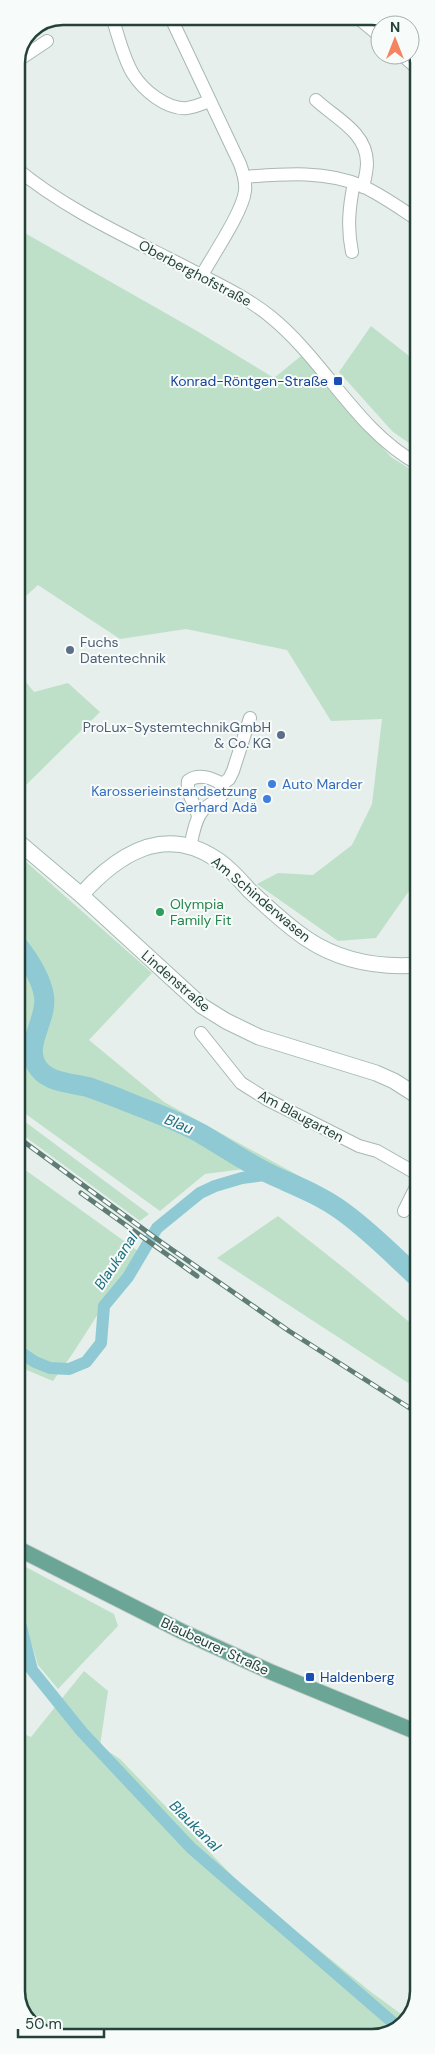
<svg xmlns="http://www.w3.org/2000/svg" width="435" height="2054" viewBox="0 0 435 2054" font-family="'DM Sans',sans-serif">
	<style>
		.green { fill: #bfe0c8 }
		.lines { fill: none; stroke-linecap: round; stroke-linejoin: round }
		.canal { stroke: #8ec9d4; stroke-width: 12 }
		.river { stroke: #8ec9d4; stroke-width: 20 }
		.street-casing { stroke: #a8b8b2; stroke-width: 14 }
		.secondary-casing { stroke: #a4bbb3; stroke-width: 17 }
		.primary-casing { stroke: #c2cac8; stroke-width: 17 }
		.street { stroke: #fff; stroke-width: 12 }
		.secondary { stroke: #fff; stroke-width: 15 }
		.primary { stroke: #6aa596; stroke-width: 15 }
		.rail-casing { stroke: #5f7d75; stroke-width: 5 }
		.rail { stroke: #f7fbf9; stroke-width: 3; stroke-dasharray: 9; stroke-linecap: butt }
		.transit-dot { fill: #1a4fb4; stroke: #f7fbf9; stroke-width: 2 }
		.service-dot { fill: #5c6f8a; stroke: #f7fbf9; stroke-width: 2 }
		.shop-dot { fill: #3f7fe0; stroke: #f7fbf9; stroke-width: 2 }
		.leisure-dot { fill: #2e9e5b; stroke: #f7fbf9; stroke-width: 2 }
		.labels { text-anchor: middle; stroke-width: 4; stroke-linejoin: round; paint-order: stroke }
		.street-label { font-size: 14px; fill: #24423a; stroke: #f7fbf9 }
		.transit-label { font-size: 14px; fill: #164399; stroke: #f7fbf9; text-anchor: end }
		.service-label { font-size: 14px; fill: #4e5e75; stroke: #f7fbf9; text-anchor: start }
		.shop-label { font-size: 14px; fill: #366cbe; stroke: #f7fbf9; text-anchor: start }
		.leisure-label { font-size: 14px; fill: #27864d; stroke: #f7fbf9; text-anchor: start }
		.water-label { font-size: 15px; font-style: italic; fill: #1c6f80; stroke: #f7fbf9 }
		.rim { fill: none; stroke: #24423a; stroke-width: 2.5 }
	</style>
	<rect width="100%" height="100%" fill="#e6efeb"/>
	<path class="green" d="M16 228 197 331 274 378 301 356 391 457 418 474V878L376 938 338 941 257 884 278 873 313 875 352 845 372 804 382 719 331 721 287 650 186 629 120 639 38 585 16 605Z
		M371 326 418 363 417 449 392 431 339 372Z
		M16 639 22 677 34 692 68 683 100 712 24 787 16 783Z
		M16 853 152 973 89 1040 164 1102 321 1188 260 1167 205 1174 160 1211 16 1107Z
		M16 1115 149 1214 140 1221 16 1130Z
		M17 1164 138 1251C109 1294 84 1340 53 1381L17 1366Z
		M278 1216 344 1268 419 1330V1390L217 1258Z
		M22 1565 114 1614 118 1626 58 1689 38 1665 20 1606C12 1596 15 1575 22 1565Z
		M84 1671 108 1691 100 1746 120 1759 248 1892 371 1992 408 2019 407 2021 378 2037H58L30 2024 17 1997V1731L31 1737Z"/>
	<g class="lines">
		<path class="canal" d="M17 1350 35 1362 50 1368 69 1369 86 1362 101 1343 104 1306 128 1277 157 1228 200 1193 215 1186 242 1178 272 1174
			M17 1611 32 1670 82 1732 191 1848 398 2027"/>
		<path class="river" d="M16 943C28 958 41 977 44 996 48 1020 21 1047 39 1069 50 1083 72 1083 88 1087 102 1092 116 1097 130 1103 153 1112 178 1121 200 1133 224 1147 247 1163 272 1175 296 1186 320 1195 342 1211 370 1231 394 1256 419 1279"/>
		<g class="street-casing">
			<path id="street" d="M170 16 240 164C243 172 246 182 245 191 243 211 213 255 202 275
				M357 17 380 36
				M114 23C119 39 124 59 133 74 143 90 167 110 187 108 195 107 202 104 209 101
				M402 55 418 69
				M17 61 47 41
				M316 100C335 118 367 132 367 163 367 171 365 179 363 187
				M16 168C67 211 134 240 193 271 220 285 248 298 271 317 325 361 357 431 418 464
				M244 177C283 174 325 170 362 186 382 195 401 209 418 220
				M352 252C347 228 349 207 354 183
				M222 784 229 779 233 771 250 718
				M190 847C193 835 195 818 204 809 212 801 220 802 224 790L222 784C212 778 198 773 188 781 186 795 196 804 198 817
				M201 1033 241 1083 268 1100 359 1146 377 1151 419 1175
				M404 1211 419 1181"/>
		</g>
		<g class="secondary-casing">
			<path id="secondary" d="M16 840 81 895 202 1006 226 1021 259 1037 376 1073 394 1081 419 1097
				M81 895C117 855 163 824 216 859 229 867 239 879 249 890 267 907 286 925 307 939 340 961 379 968 419 965"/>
		</g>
		<g class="primary-casing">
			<path id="primary" d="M17 1548 181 1631 271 1672 419 1733"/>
		</g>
		<use href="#street" class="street"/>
		<use href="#secondary" class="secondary"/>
		<use href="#primary" class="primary"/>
		<g class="rail-casing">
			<path id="rail" d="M16 1136 161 1242 289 1331 419 1414
				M81 1193 197 1276"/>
		</g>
		<use href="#rail" class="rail"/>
	</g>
	<g class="transit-dot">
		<rect x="333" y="376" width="10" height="10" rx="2.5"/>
		<rect x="305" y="1672" width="10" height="10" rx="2.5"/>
	</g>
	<g class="service-dot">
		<circle cx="70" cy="650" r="5"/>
		<circle cx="281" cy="735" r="5"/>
	</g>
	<g class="shop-dot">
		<circle cx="272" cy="784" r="5"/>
		<circle cx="267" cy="799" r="5"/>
	</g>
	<circle class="leisure-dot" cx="160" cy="912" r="5"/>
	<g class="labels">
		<g class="street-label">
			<text transform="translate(195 273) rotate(28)" y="5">Oberberghofstraße</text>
			<text transform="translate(261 899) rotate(40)" y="5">Am Schinderwasen</text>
			<text transform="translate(176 981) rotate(41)" y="5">Lindenstraße</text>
			<text transform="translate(301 1116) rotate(28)" y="5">Am Blaugarten</text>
			<text transform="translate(215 1646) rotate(25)" y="5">Blaubeurer Straße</text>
		</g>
		<g class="transit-label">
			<text x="328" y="386">Konrad-Röntgen-Straße</text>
			<text x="320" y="1682" text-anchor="start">Haldenberg</text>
		</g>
		<g class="service-label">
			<text x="80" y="647">Fuchs<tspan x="80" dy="16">Datentechnik</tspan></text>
			<text x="271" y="732" text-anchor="end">ProLux-SystemtechnikGmbH<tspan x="271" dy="16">&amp; Co. KG</tspan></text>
		</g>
		<g class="shop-label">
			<text x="282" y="789">Auto Marder</text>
			<text x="257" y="796" text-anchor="end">Karosserieinstandsetzung<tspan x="257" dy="16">Gerhard Adä</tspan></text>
		</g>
		<g class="leisure-label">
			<text x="170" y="909">Olympia<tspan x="170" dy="16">Family Fit</tspan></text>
		</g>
		<g class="water-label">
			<text transform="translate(179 1124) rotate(23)" y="5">Blau</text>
			<text transform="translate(116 1261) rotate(-56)" y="5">Blaukanal</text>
			<text transform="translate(195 1826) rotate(45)" y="5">Blaukanal</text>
		</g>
	</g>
	<path d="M0 0H435V2054H0ZM63 25H372A38 38 0 0 1 410 63V1991A38 38 0 0 1 372 2029H63A38 38 0 0 1 25 1991V63A38 38 0 0 1 63 25Z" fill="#f7fbf9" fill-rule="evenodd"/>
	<path class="rim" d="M63 25H372A38 38 0 0 1 410 63V1991A38 38 0 0 1 372 2029H63A38 38 0 0 1 25 1991V63A38 38 0 0 1 63 25Z"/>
	<g transform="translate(395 40)"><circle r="24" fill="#f7fbf9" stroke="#a3b1ad"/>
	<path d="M0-4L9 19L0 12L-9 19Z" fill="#f4845f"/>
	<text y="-8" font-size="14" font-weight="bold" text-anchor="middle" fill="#24423a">N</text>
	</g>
	<path d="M18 2029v8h86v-8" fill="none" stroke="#24423a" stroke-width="2.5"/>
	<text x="25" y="2029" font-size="15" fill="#24423a" stroke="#f7fbf9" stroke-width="4" paint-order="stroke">50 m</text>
</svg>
